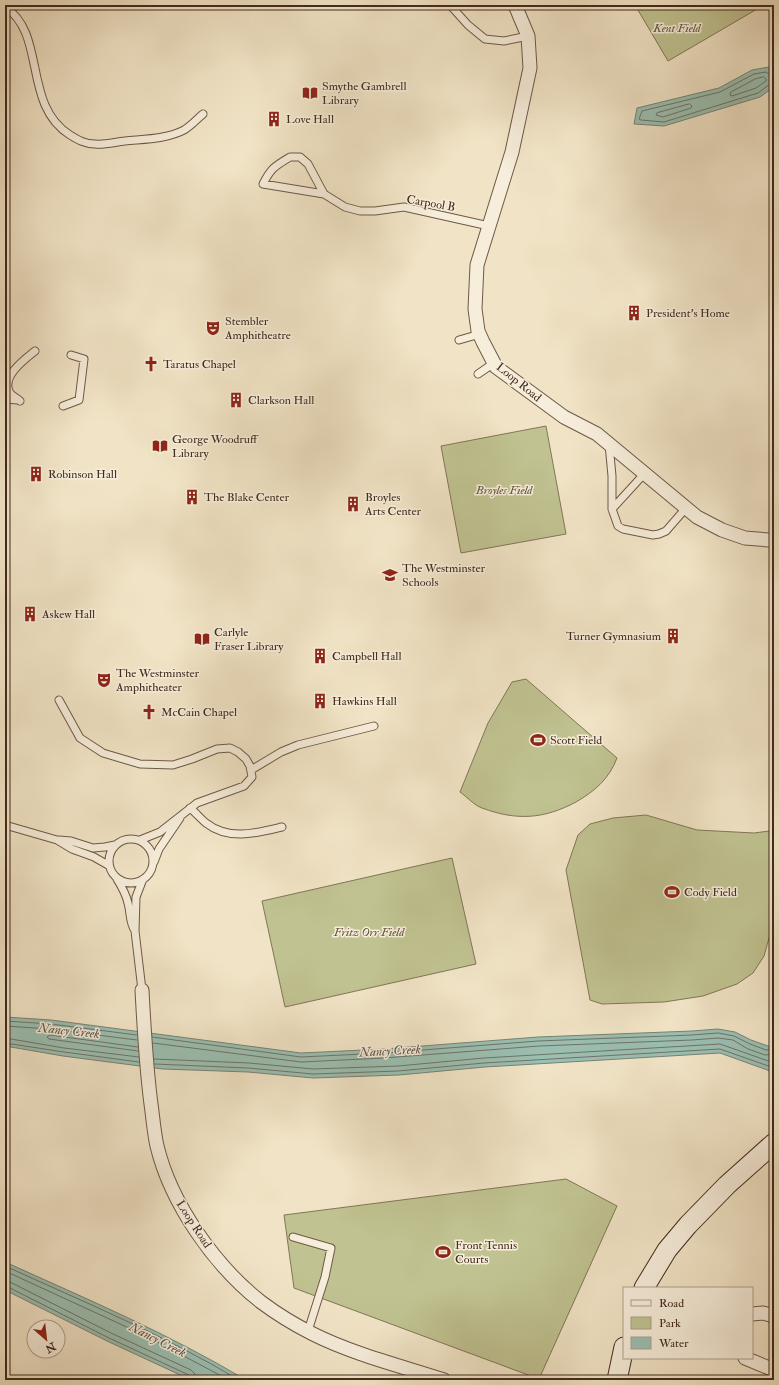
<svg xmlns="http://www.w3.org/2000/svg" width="779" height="1385" viewBox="0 0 779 1385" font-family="'IM FELL Double Pica',serif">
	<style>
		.green { fill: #c0c291; stroke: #817657 }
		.water { fill: #9bbfb2; stroke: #778376 }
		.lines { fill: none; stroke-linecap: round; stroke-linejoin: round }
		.shore { stroke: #6e7468; stroke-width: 1 }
		.lane-casing { stroke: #6e5847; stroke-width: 9 }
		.street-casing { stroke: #6e5847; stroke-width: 15 }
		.secondary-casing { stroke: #422a1d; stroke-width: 21 }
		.lane { stroke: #f6edda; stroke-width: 7 }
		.street { stroke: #f6edda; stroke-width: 13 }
		.secondary { stroke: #f6edda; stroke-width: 19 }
		.labels { text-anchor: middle; stroke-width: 3; stroke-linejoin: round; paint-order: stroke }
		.park-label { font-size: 12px; font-style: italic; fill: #62503a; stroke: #f6edda }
		.poi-label { font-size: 12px; fill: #422a1d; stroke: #f6edda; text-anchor: start }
		.street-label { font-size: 12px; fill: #422a1d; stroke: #f6edda }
		.water-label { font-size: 13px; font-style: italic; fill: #584f42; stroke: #f6edda }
	</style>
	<rect width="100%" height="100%" fill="#f1e4c6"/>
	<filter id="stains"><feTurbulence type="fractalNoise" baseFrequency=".005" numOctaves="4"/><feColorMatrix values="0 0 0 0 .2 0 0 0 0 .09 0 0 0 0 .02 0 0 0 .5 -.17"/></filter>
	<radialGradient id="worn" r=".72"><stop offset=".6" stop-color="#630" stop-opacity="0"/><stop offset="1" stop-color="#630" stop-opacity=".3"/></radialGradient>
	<path class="green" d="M635 5H764L668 61Z
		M546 426 566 534 461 553 441 446Z
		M526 679 617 758C609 779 595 791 576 802 544 819 517 821 482 808 474 805 467 797 460 792L488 723 512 682Z
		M646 815 697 830 754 833 769 831 774 857V914L771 931 764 956 753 973 737 984 703 996 664 1002 602 1004 590 1000 566 870 578 835 590 824 613 818Z
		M452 858 476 964 285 1007 262 901Z
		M566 1179 617 1206 539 1379 294 1288 284 1215Z"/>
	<path class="water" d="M769 67 774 75V87L760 97 664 126 634 124 637 108 719 88 752 70Z
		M5 1017 51 1020 301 1053 384 1049 538 1037 692 1031 718 1029 735 1032 751 1040 768 1046 774 1045V1072L770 1071 720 1053 485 1067 399 1075 313 1078 248 1072 163 1069 63 1056 5 1046Z
		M5 1262C87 1299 169 1334 246 1380H191L107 1341 5 1290Z"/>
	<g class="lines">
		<path class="shore" d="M774 76H771L766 72 754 74 720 92 642 111 639 119 641 120 664 122 758 93 770 84H774
			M764 77 766 79V81L756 88 732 96 730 95 731 92 755 79Z
			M690 104 692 106 691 108 663 117 656 115 657 113Z
			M5 1021 51 1024 137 1035
			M5 1026 50 1029 137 1040
			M152 1037 301 1057 384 1053 538 1041 692 1035 718 1033 734 1036 750 1044 766 1050 774 1049
			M5 1038 64 1048 139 1057
			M5 1043 64 1052 139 1062
			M153 1043 301 1062 384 1058 539 1046 692 1040 718 1038 733 1040 748 1049 765 1055 774 1054
			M138 1047 50 1035 47 1037 49 1039 138 1051
			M154 1059 249 1063 313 1069 398 1066 484 1058 720 1044 774 1063
			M154 1064 248 1068 313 1074 398 1071 484 1063 720 1049 774 1068
			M5 1266C84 1302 164 1335 239 1380
			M5 1271 144 1335 229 1380
			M5 1281 10 1282 111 1333 191 1370 195 1374 197 1380
			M5 1286 8 1287 109 1338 189 1375 191 1377 192 1380"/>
		<g class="lane-casing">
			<path id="lane" d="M450 5 468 25 485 39 504 41 528 36
				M5 7C47 34 22 105 70 135 78 140 85 144 95 144 105 145 115 142 125 141 144 139 167 139 184 130 191 126 197 119 203 114
				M290 157H300L308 164 324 194 263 184C271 168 275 166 290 157Z
				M324 194 345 207 360 211H375L404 207 489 226
				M459 340 480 334
				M478 374 494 363
				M5 399 18 400
				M20 401C17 398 12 396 10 393 0 377 25 359 35 351
				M63 406 79 400 84 359 71 355
				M609 444 612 476V509L618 526 623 529 653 535 659 534 666 531 686 508
				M612 509 645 473
				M59 700 80 738 103 753 140 764 173 765 192 759 217 749 230 748 238 752 246 759 250 766 252 777 244 786 197 803 160 832 140 840
				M251 770 281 752 298 745 374 726
				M190 808C196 813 201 819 206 823 229 841 257 833 282 827
				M5 825 57 840 72 849 94 857 108 865
				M109 861a22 22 0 1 1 44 0a22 22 0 1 1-44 0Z
				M59 840 71 841 93 848 105 847 115 845
				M154 862 159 849 180 818
				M117 879C122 887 126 894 128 903 131 914 129 921 135 931
				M142 990 135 931 136 897 143 879
				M293 1237 331 1248 325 1277 308 1331"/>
		</g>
		<g class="street-casing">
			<path id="street" d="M515 5 528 36 530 68 512 152 477 265 475 309 478 331 483 342 496 367 564 417 597 434 697 517 722 530 745 538 769 540 774 539
				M142 990C144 1028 146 1066 151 1104 153 1118 154 1133 157 1146 171 1204 215 1266 261 1302 277 1314 295 1325 313 1334 353 1354 401 1366 444 1380
				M752 1314 763 1313 774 1316
				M745 1358 774 1370"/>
		</g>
		<g class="secondary-casing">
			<path id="secondary" d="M644 1288 667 1250 688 1225 727 1185 774 1143
				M617 1380 624 1347"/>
		</g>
		<use href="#lane" class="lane"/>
		<use href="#street" class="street"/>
		<use href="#secondary" class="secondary"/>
	</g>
	<defs>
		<g id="library-bare" transform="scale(1.2)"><path d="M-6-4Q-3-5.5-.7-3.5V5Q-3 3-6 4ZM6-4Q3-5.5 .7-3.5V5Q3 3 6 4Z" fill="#8f2418" stroke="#f6edda" stroke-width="2.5" paint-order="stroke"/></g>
		<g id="building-bare" transform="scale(1.2)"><path d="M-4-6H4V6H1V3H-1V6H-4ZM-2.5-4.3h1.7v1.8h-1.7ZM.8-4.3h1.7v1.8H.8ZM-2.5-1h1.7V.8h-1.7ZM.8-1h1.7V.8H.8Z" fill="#8f2418" stroke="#f6edda" stroke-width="2.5" paint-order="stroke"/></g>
		<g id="theatre-bare" transform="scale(1.2)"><path d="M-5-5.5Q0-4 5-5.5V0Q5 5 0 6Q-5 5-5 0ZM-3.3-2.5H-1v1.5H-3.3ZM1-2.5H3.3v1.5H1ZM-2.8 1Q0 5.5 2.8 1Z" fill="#8f2418" stroke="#f6edda" stroke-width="2.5" paint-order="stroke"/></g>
		<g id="church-bare" transform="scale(1.2)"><path d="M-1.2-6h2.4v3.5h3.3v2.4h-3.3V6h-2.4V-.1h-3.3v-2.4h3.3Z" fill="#8f2418" stroke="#f6edda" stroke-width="2.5" paint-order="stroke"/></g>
		<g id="school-bare" transform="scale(1.2)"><path d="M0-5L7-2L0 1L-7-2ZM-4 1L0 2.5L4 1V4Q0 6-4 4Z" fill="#8f2418" stroke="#f6edda" stroke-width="2.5" paint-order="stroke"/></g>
		<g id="stadium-bare" transform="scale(1.2)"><path d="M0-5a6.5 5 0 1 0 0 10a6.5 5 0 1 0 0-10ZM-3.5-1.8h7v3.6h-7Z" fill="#8f2418" stroke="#f6edda" stroke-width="2.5" paint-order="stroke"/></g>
	</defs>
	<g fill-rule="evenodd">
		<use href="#library-bare" x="310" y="93"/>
		<use href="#building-bare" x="274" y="119"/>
		<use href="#building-bare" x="634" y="313"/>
		<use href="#theatre-bare" x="213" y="328"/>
		<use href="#church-bare" x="151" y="364"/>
		<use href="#building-bare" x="236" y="400"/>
		<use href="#library-bare" x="160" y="446"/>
		<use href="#building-bare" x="36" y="474"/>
		<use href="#building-bare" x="192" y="497"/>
		<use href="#building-bare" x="353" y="504"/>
		<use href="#school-bare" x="390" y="575"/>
		<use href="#building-bare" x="30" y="614"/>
		<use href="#building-bare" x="673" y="636"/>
		<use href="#library-bare" x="202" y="639"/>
		<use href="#building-bare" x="320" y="656"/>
		<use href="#theatre-bare" x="104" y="680"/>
		<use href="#building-bare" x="320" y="701"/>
		<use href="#church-bare" x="149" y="712"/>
		<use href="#stadium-bare" x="538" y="740"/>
		<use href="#stadium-bare" x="672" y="892"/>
		<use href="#stadium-bare" x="443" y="1252"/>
	</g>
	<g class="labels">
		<g class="park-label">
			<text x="677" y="32">Kent Field</text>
			<text x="504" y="494">Broyles Field</text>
			<text x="369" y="936">Fritz Orr Field</text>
		</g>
		<g class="poi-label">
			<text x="322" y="90">Smythe Gambrell<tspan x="322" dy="14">Library</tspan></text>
			<text x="286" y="123">Love Hall</text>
			<text x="646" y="317">President's Home</text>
			<text x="225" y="325">Stembler<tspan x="225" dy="14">Amphitheatre</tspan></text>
			<text x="163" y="368">Taratus Chapel</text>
			<text x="248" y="404">Clarkson Hall</text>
			<text x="172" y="443">George Woodruff<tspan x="172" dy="14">Library</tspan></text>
			<text x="48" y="478">Robinson Hall</text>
			<text x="204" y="501">The Blake Center</text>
			<text x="365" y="501">Broyles<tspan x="365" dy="14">Arts Center</tspan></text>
			<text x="402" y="572">The Westminster<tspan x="402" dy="14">Schools</tspan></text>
			<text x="42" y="618">Askew Hall</text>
			<text x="214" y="636">Carlyle<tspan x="214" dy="14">Fraser Library</tspan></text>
			<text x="661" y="640" text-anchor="end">Turner Gymnasium</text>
			<text x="332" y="660">Campbell Hall</text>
			<text x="116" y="677">The Westminster<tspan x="116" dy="14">Amphitheater</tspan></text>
			<text x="332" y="705">Hawkins Hall</text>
			<text x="161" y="716">McCain Chapel</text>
			<text x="550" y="744">Scott Field</text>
			<text x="684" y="896">Cody Field</text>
			<text x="455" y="1249">Front Tennis<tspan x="455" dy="14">Courts</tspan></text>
		</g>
		<g class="street-label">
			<text transform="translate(431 203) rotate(10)" y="4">Carpool B</text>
			<text transform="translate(519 382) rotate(39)" y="4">Loop Road</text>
			<text transform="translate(194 1224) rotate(57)" y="4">Loop Road</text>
		</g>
		<g class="water-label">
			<text transform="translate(69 1030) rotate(6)" y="5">Nancy Creek</text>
			<text transform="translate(390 1050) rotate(-3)" y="5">Nancy Creek</text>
			<text transform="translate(158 1339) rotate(27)" y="5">Nancy Creek</text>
		</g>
	</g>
	<rect width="779" height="1385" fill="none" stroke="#f1e4c6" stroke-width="20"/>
	<rect x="6" y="6" width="767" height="1373" fill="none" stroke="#422a1d" stroke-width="2"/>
	<rect x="10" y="10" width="759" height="1365" fill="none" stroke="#422a1d"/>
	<rect x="623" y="1287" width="130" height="72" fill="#f6edda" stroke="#ae9f8e"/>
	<rect x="631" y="1300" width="20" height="6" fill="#f6edda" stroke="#ae9f8e"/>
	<text x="659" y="1307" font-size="12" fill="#422a1d">Road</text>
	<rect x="631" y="1317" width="20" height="12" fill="#c0c291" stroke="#ae9f8e"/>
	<text x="659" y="1327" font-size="12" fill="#422a1d">Park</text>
	<rect x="631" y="1337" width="20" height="12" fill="#9bbfb2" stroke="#ae9f8e"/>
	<text x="659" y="1347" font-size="12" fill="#422a1d">Water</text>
	<g transform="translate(46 1339) rotate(152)"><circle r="19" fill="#f6edda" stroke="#ae9f8e"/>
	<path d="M0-3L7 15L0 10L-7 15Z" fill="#8f2418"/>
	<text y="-6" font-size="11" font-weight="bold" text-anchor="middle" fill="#422a1d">N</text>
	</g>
	<rect width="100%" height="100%" filter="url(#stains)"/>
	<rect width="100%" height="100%" fill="url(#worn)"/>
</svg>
